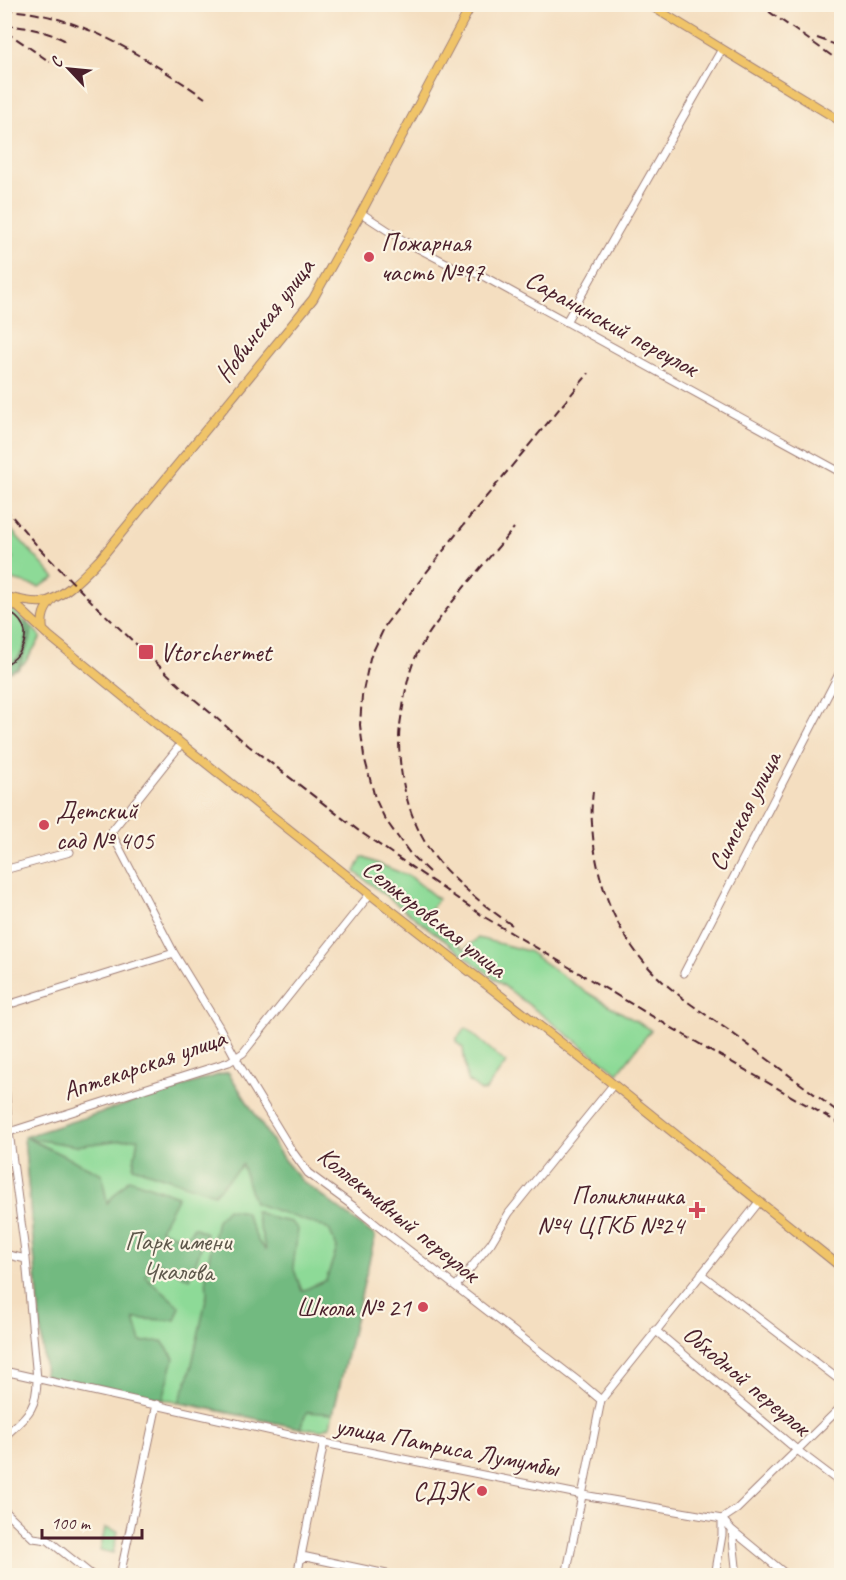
<svg xmlns="http://www.w3.org/2000/svg" width="846" height="1580" viewBox="0 0 846 1580" font-family="Caveat,sans-serif">
	<style>
		.green { fill: #8dda97; stroke: #6c7c61; stroke-width: 1.5 }
		.forest { fill: #72ba80; stroke: #5e6c56; stroke-width: 1.5 }
		.lines { fill: none; stroke-linecap: round; stroke-linejoin: round }
		.minor-casing { stroke: #9f7e76; stroke-width: 9 }
		.major-casing { stroke: #9f7e76; stroke-width: 10 }
		.minor { stroke: #fff; stroke-width: 7 }
		.major { stroke: #f0c469; stroke-width: 8 }
		.tram { stroke: #4a1f2b; stroke-width: 1.5 }
		.rail { stroke: #4a1f2b; stroke-width: 2; stroke-dasharray: 9 4.5; stroke-linecap: butt }
		.poi-dot { fill: #d1495b; stroke: #fcf5e5; stroke-width: 2 }
		.labels { text-anchor: middle; stroke-width: 4.5; stroke-linejoin: round; paint-order: stroke }
		.poi-label { font-size: 26px; fill: #4a1f2b; stroke: #fcf5e5; text-anchor: start }
		.street-label { font-size: 26px; fill: #4a1f2b; stroke: #fcf5e5 }
		.park-label { font-size: 26px; fill: #5e574b; stroke: #fcf5e5 }
	</style>
	<rect width="100%" height="100%" fill="#fcf5e5"/>
	<filter id="ink" filterUnits="userSpaceOnUse"><feTurbulence type="fractalNoise" baseFrequency=".0167" numOctaves="2"/><feDisplacementMap in="SourceGraphic" scale="12" xChannelSelector="R" yChannelSelector="G"/><feConvolveMatrix kernelMatrix="1 2 1 2 8 2 1 2 1" color-interpolation-filters="sRGB"/></filter>
	<filter id="wash" filterUnits="userSpaceOnUse"><feTurbulence type="fractalNoise" baseFrequency=".008" numOctaves="4" result="noise"/><feDisplacementMap in="SourceGraphic" scale="24" xChannelSelector="R" yChannelSelector="G"/><feGaussianBlur stdDeviation="1.35" result="paint"/><feColorMatrix in="noise" values="0 0 0 0 0 0 0 0 0 0 0 0 0 0 0 0 0 1.4 0 .05"/><feComposite in="paint" operator="in"/></filter>
	<g filter="url(#wash)">
		<rect width="100%" height="100%" fill="#f4dec0"/>
		<path class="green" d="M5 523 55 578 39 587 5 578V557L13 558 5 550Z
			M4 604C11 608 18 614 23 619 26 623 26 624 26 628 29 645 20 660 5 667Z
			M31 626 40 636V639L26 661 19 668C22 652 33 643 31 626Z
			M362 857 411 877 438 899 425 918 464 949 478 938 528 951 583 990 651 1030 618 1073 355 872Z
			M466 1028 506 1063 485 1091H481L467 1080 463 1048 456 1042 457 1038Z
			M228 1072 284 1160 301 1180 375 1236 330 1426 321 1430 300 1428 167 1400 45 1376 24 1137Z
			M105 1528 118 1531 113 1553 100 1550Z"/>
		<path class="forest" d="M25 621 31 626C33 643 22 652 19 668L5 674V667C25 658 29 642 25 621Z
			M228 1072 284 1160 301 1180 375 1236 333 1414 307 1412 300 1428 179 1402 190 1373 207 1295 206 1272 217 1220 227 1209 245 1212 258 1241 266 1250 255 1211 276 1219 291 1222 298 1229 293 1267 302 1291 326 1280 337 1248 329 1229 254 1203 242 1165 214 1194 133 1167 138 1138 76 1146 27 1138 102 1174 107 1203 129 1179 178 1196 160 1230 186 1239 194 1227 206 1233 190 1279 157 1262 145 1276 180 1307 175 1320 134 1319 141 1342 162 1341 174 1358 163 1399 45 1376 24 1137Z"/>
	</g>
	<g filter="url(#ink)">
		<g class="lines">
			<g class="minor-casing">
				<path id="minor" d="M361 213 404 241 454 267 481 275 842 473
					M566 322 722 49
					M181 744 111 832 174 953 218 1025 240 1066 292 1151 308 1173 353 1206 389 1235 582 1384 601 1400
					M4 870 70 852
					M684 973 842 668
					M4 1006 174 953
					M4 1073 9 1132 26 1259 37 1379C37 1411 26 1416 4 1437
					M4 1131 9 1132 229 1062 243 1053 370 894
					M4 1254 26 1259
					M701 1274 842 1382
					M456 1286 491 1243 509 1213 613 1085
					M655 1330 797 1450 842 1484
					M4 1371 334 1445 583 1495 722 1519 737 1509 842 1406
					M5 1511 33 1538 48 1540 93 1576
					M722 1519 732 1530 737 1576
					M732 1530 788 1576
					M302 1556 396 1576
					M120 1576 157 1404
					M297 1576 324 1442
					M566 1576 601 1400 759 1202
					M715 1576 722 1535V1519"/>
			</g>
			<g class="major-casing">
				<path id="major" d="M648 4 842 122
					M4 597 18 607 48 635 153 721 370 894 573 1052 842 1268
					M8 597C19 600 31 603 42 602 62 600 86 573 100 559L313 299 361 213 472 4
					M43 630C41 617 44 609 53 599"/>
			</g>
			<use href="#minor" class="minor"/>
			<use href="#major" class="major"/>
			<path class="tram" d="M4 609C10 612 16 616 20 621 32 636 21 658 4 665"/>
			<path class="rail" d="M758 4 842 63
				M4 10C80 13 144 57 205 98
				M4 25C28 27 47 31 68 42
				M4 33 14 37 50 62
				M817 38 842 47
				M4 343 6 345
				M4 507 40 549 96 606 193 698 249 746 359 831 486 918 684 1035 842 1125
				M593 791C592 801 591 812 592 823 595 886 620 946 669 987 689 1004 711 1018 732 1033 769 1060 805 1087 842 1115
				M429 872 411 855 400 840 385 819 375 798 364 756 360 725 362 696 370 658 386 624 476 509 589 373
				M512 925C489 910 446 875 431 852 409 819 399 779 399 739 399 729 401 718 403 707 405 693 408 677 413 663 421 643 434 626 447 609 468 581 492 555 514 528"/>
		</g>
	</g>
	<g class="poi-dot">
		<circle cx="369" cy="257" r="6"/>
		<rect x="138" y="644" width="16" height="16" rx="3"/>
		<circle cx="44" cy="825" r="6"/>
		<path d="M694 1201h6v6h6v6h-6v6h-6v-6h-6v-6h6z"/>
		<circle cx="423" cy="1307" r="6"/>
		<circle cx="482" cy="1491" r="6"/>
	</g>
	<g class="labels">
		<g class="poi-label">
			<text x="381" y="251">Пожарная<tspan x="381" dy="30">часть №97</tspan></text>
			<text x="160" y="661">Vtorchermet</text>
			<text x="56" y="819">Детский<tspan x="56" dy="30">сад № 405</tspan></text>
			<text x="684" y="1204" text-anchor="end">Поликлиника<tspan x="684" dy="30">№4 ЦГКБ №24</tspan></text>
			<text x="411" y="1316" text-anchor="end">Школа № 21</text>
			<text x="470" y="1500" text-anchor="end">СДЭК</text>
		</g>
		<g class="street-label">
			<text transform="translate(264 320) rotate(-53)" y="9">Новинская улица</text>
			<text transform="translate(612 323) rotate(29)" y="9">Саранинский переулок</text>
			<text transform="translate(744 811) rotate(-63)" y="9">Симская улица</text>
			<text transform="translate(435 918) rotate(38)" y="9">Селькоровская улица</text>
			<text transform="translate(144 1064) rotate(-19)" y="9">Аптекарская улица</text>
			<text transform="translate(399 1214) rotate(39)" y="9">Коллективный переулок</text>
			<text transform="translate(747 1380) rotate(40)" y="9">Обходной переулок</text>
			<text transform="translate(447 1446) rotate(11)" y="9">улица Патриса Лумумбы</text>
		</g>
		<g class="park-label">
			<text x="178" y="1250">Парк имени<tspan x="178" dy="30">Чкалова</tspan></text>
		</g>
	</g>
	<rect width="846" height="1580" fill="none" stroke="#fcf5e5" stroke-width="24"/>
	<g transform="translate(69 69) rotate(296)" stroke="#fcf5e5" stroke-width="4.5" paint-order="stroke">
	<path d="M0-4.5L10 22L0 15L-10 22Z" fill="#4a1f2b"/>
	<text y="-9" font-size="16" font-weight="bold" text-anchor="middle" fill="#4a1f2b">С</text>
	</g>
	<path d="M42 1529v9h100v-9" fill="none" stroke="#4a1f2b" stroke-width="3"/>
	<text x="51" y="1529" font-size="18" fill="#4a1f2b" stroke="#fcf5e5" stroke-width="4.5" paint-order="stroke">100 m</text>
</svg>
